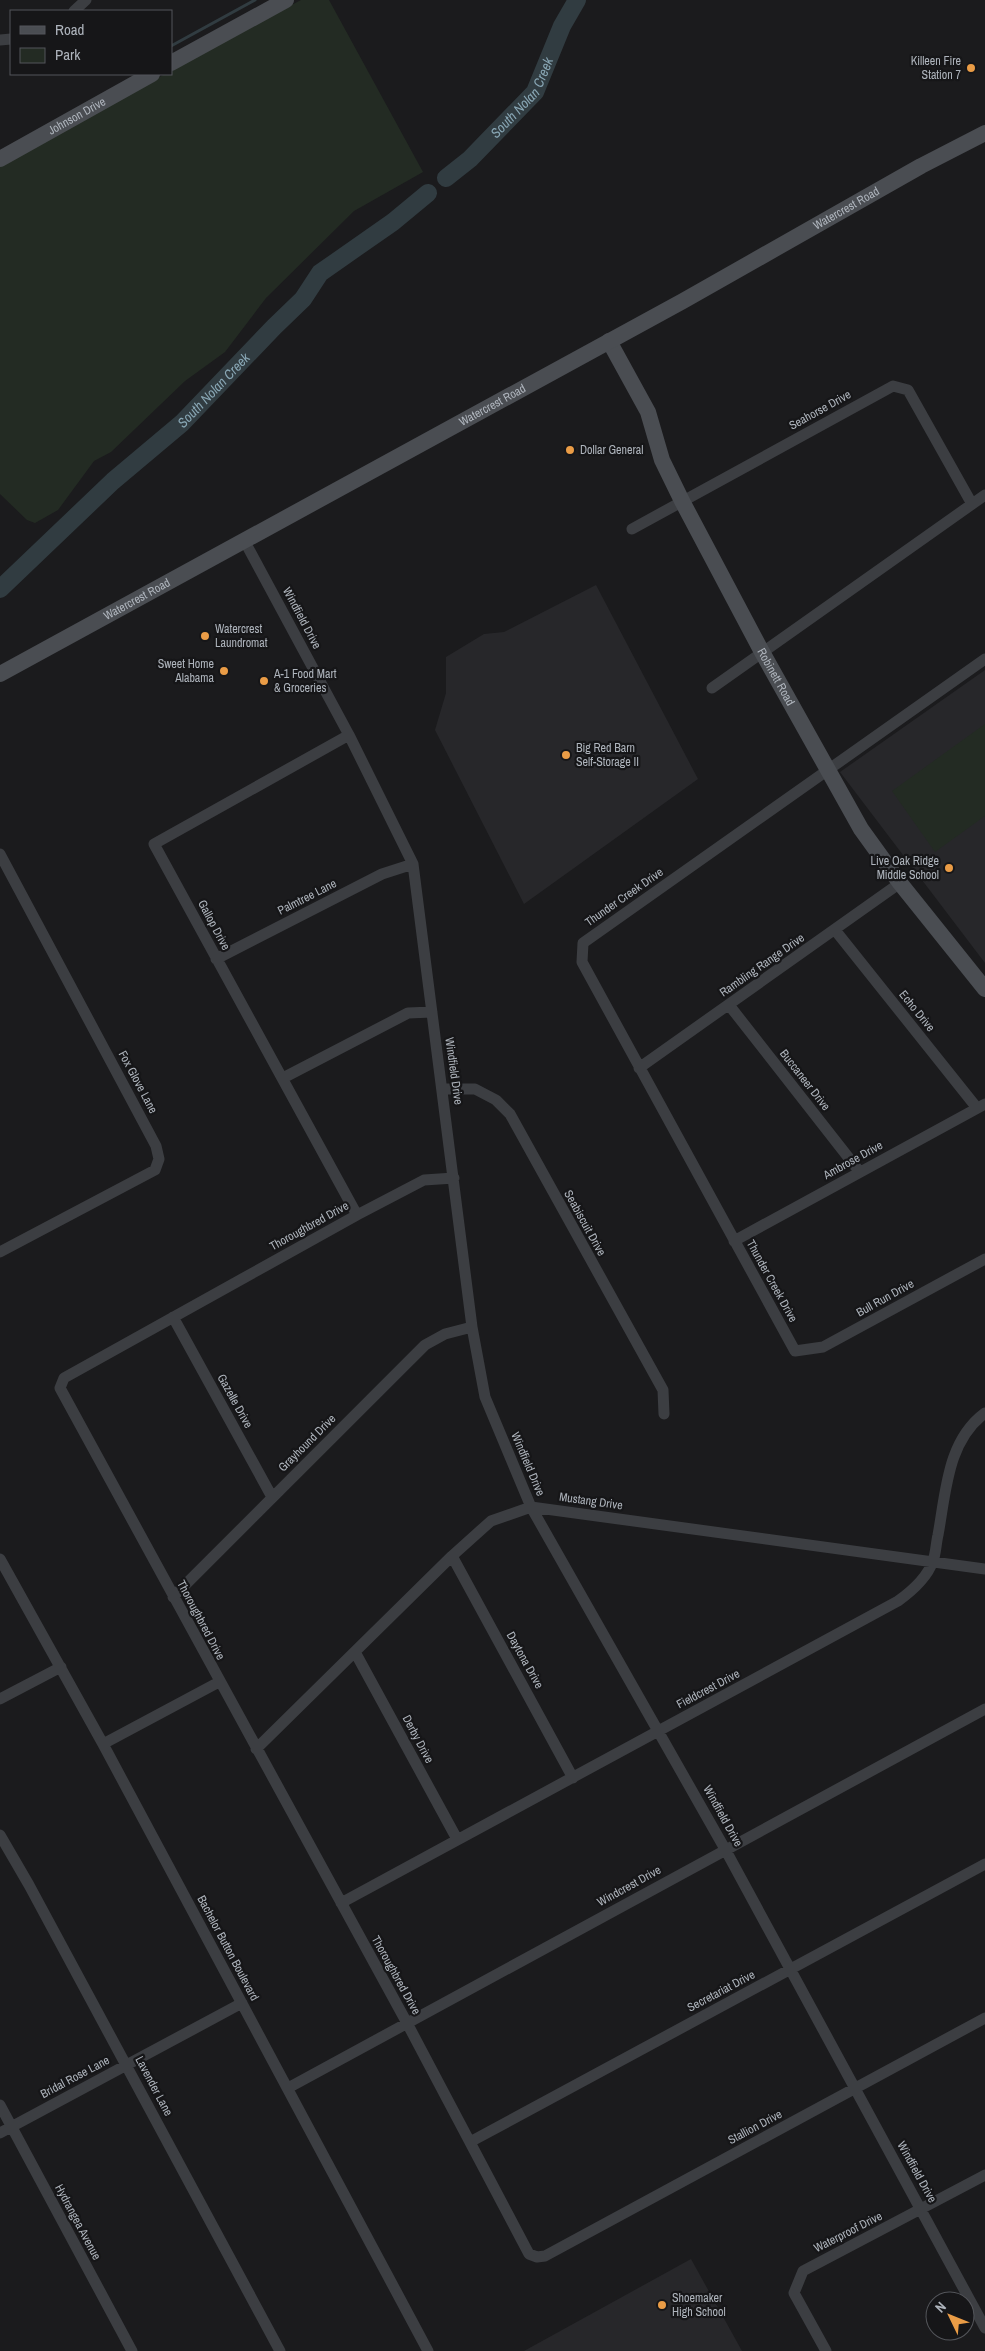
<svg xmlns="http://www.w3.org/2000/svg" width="985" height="2351" viewBox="0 0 985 2351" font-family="'Archivo Narrow',sans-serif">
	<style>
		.built { fill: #27272a }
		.green { fill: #232b23 }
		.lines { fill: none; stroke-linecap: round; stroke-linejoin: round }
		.stream { stroke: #313c41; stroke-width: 3 }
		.river { stroke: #313c41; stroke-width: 18 }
		.street { stroke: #3c3e42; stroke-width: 11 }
		.secondary { stroke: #4a4d52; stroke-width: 16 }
		.poi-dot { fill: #ea9c46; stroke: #161618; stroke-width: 2 }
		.labels { text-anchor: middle; stroke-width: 4.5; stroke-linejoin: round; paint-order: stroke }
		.poi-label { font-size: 12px; fill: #aeb4bc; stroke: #161618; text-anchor: start }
		.street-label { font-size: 12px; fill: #aeb4bc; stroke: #161618 }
		.water-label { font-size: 14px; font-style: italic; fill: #88a6b4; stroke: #161618 }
	</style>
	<rect width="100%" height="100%" fill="#1b1b1d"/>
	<path class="built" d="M596 585 698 779 524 904 435 730 446 693V657L484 634 504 632Z
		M985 670V963L840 772Z
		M691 2259 742 2351H524Z"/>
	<path class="green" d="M301 0H329L423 172 354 211 266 298 225 352 185 381 111 452 94 461 58 510 35 523 27 520 0 494V163L165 74H171V70Z
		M985 724V816L935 852 892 791Z"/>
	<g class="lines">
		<path class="stream" d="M171 46 255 0"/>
		<g class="river">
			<path id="s1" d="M446 178 470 159 535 92 562 26 577 0"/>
			<path id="s2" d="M0 589 113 481 182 423 274 327 303 299 320 273 393 222 428 193"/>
		</g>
		<path class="street" d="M74 11 86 0
			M0 40 11 39
			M632 529 893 386 908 390 972 504
			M245 542 349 735 413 864 472 1327 485 1397 531 1507 725 1849 985 2328
			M985 659 583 943 582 962 795 1351 823 1347 985 1259
			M712 688 985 495
			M349 735 154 844 357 1215
			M0 854 156 1146 159 1159 155 1170 0 1252
			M835 930 977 1108
			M216 959 382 874 413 864
			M729 1005 859 1171
			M639 1068 900 883
			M283 1078 408 1013 432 1012
			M442 1089H475L496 1100 510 1114 663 1390 664 1414
			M454 1178 424 1180 357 1215 64 1378 60 1388 407 2023 529 2254 537 2257 545 2256 985 2018
			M734 1241 985 1104
			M173 1317 272 1497
			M452 1556 573 1778
			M0 1559 103 1744 428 2351
			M173 1597 425 1345 445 1334 472 1327
			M355 1652 457 1839
			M0 1699 61 1667
			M103 1744 219 1682
			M256 1749 452 1556 491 1521 531 1507 985 1569
			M0 1835 29 1885 280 2351
			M341 1903 898 1601C912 1591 927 1578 933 1561 936 1553 936 1543 938 1535 946 1492 947 1441 985 1413
			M288 2088 985 1709
			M0 2105 132 2351
			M0 2133 242 2003
			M470 2142 985 1864
			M826 2351 794 2293 803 2271 985 2175"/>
		<g class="secondary">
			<path d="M171 63 286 0"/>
			<path id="s3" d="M0 159 152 74"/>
			<path id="s4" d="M609 341 648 412 662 460 682 501 762 652 861 829 900 883 985 989"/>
			<path id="s5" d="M0 674 683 301 921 166 985 133"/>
		</g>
	</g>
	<g class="poi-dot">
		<circle cx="971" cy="68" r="5"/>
		<circle cx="570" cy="450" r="5"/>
		<circle cx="205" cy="636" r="5"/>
		<circle cx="224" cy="671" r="5"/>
		<circle cx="264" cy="681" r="5"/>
		<circle cx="566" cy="755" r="5"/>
		<circle cx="949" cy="868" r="5"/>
		<circle cx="662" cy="2305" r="5"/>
	</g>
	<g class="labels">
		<g class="poi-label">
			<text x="961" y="65" text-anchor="end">Killeen Fire<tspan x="961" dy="14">Station 7</tspan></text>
			<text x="580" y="454">Dollar General</text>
			<text x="215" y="633">Watercrest<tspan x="215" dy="14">Laundromat</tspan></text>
			<text x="214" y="668" text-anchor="end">Sweet Home<tspan x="214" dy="14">Alabama</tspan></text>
			<text x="274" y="678">A-1 Food Mart<tspan x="274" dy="14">&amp; Groceries</tspan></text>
			<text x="576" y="752">Big Red Barn<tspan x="576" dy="14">Self-Storage II</tspan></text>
			<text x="939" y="865" text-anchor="end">Live Oak Ridge<tspan x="939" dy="14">Middle School</tspan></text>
			<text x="672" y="2302">Shoemaker<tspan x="672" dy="14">High School</tspan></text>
		</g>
		<g class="street-label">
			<text dy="4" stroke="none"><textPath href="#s3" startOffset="88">Johnson Drive</textPath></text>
			<text dy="4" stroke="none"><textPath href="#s5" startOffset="966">Watercrest Road</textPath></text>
			<text dy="4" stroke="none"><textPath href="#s5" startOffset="561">Watercrest Road</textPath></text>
			<text transform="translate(820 410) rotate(-29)" y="4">Seahorse Drive</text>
			<text dy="4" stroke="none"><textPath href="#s5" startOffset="156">Watercrest Road</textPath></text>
			<text transform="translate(302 618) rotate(62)" y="4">Windfield Drive</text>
			<text dy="4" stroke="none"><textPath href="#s4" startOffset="376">Robinett Road</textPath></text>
			<text transform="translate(307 897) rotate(-27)" y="4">Palmtree Lane</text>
			<text transform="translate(624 897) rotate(-35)" y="4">Thunder Creek Drive</text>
			<text transform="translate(214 925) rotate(62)" y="4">Gallop Drive</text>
			<text transform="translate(762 965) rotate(-35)" y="4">Rambling Range Drive</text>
			<text transform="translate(917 1011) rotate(51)" y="4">Echo Drive</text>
			<text transform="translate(454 1071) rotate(82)" y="4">Windfield Drive</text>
			<text transform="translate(805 1080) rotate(52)" y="4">Buccaneer Drive</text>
			<text transform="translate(138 1082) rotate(62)" y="4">Fox Glove Lane</text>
			<text transform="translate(853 1160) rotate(-29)" y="4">Ambrose Drive</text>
			<text transform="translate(585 1223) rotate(61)" y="4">Seabiscuit Drive</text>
			<text transform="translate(309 1226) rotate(-29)" y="4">Thoroughbred Drive</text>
			<text transform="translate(772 1281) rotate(61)" y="4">Thunder Creek Drive</text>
			<text transform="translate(885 1298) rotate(-29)" y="4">Bull Run Drive</text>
			<text transform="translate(235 1401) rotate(61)" y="4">Gazelle Drive</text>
			<text transform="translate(307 1443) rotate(-45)" y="4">Grayhound Drive</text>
			<text transform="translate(528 1464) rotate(67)" y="4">Windfield Drive</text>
			<text transform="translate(591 1501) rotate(8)" y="4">Mustang Drive</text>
			<text transform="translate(201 1620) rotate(62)" y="4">Thoroughbred Drive</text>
			<text transform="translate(525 1660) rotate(61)" y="4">Daytona Drive</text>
			<text transform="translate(708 1689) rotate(-28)" y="4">Fieldcrest Drive</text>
			<text transform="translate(418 1739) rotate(62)" y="4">Derby Drive</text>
			<text transform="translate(723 1816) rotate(61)" y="4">Windfield Drive</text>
			<text transform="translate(629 1886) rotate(-29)" y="4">Windcrest Drive</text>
			<text transform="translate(228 1948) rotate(62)" y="4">Bachelor Button Boulevard</text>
			<text transform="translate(396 1975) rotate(61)" y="4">Thoroughbred Drive</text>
			<text transform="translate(721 1991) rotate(-28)" y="4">Secretariat Drive</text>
			<text transform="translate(75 2077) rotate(-28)" y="4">Bridal Rose Lane</text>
			<text transform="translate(154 2086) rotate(62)" y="4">Lavender Lane</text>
			<text transform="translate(755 2127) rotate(-28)" y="4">Stallion Drive</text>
			<text transform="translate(917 2172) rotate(61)" y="4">Windfield Drive</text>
			<text transform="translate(78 2222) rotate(62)" y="4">Hydrangea Avenue</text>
			<text transform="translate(848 2232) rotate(-27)" y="4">Waterproof Drive</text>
		</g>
		<g class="water-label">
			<text dy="5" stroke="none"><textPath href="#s1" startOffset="112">South Nolan Creek</textPath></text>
			<text dy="5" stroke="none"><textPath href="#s2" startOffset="292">South Nolan Creek</textPath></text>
		</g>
	</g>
	<rect x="10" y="10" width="162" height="65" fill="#161618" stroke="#53555a"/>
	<rect x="20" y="26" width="25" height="8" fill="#4a4d52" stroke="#53555a"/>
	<text x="55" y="35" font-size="15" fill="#aeb4bc">Road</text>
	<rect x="20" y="48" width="25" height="15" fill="#232b23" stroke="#53555a"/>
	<text x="55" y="60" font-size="15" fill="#aeb4bc">Park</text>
	<g transform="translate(950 2316) rotate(313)"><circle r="24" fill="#161618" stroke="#53555a"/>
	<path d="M0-4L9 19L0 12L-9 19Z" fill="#ea9c46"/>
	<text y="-8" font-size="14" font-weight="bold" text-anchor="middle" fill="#aeb4bc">N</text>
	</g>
</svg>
